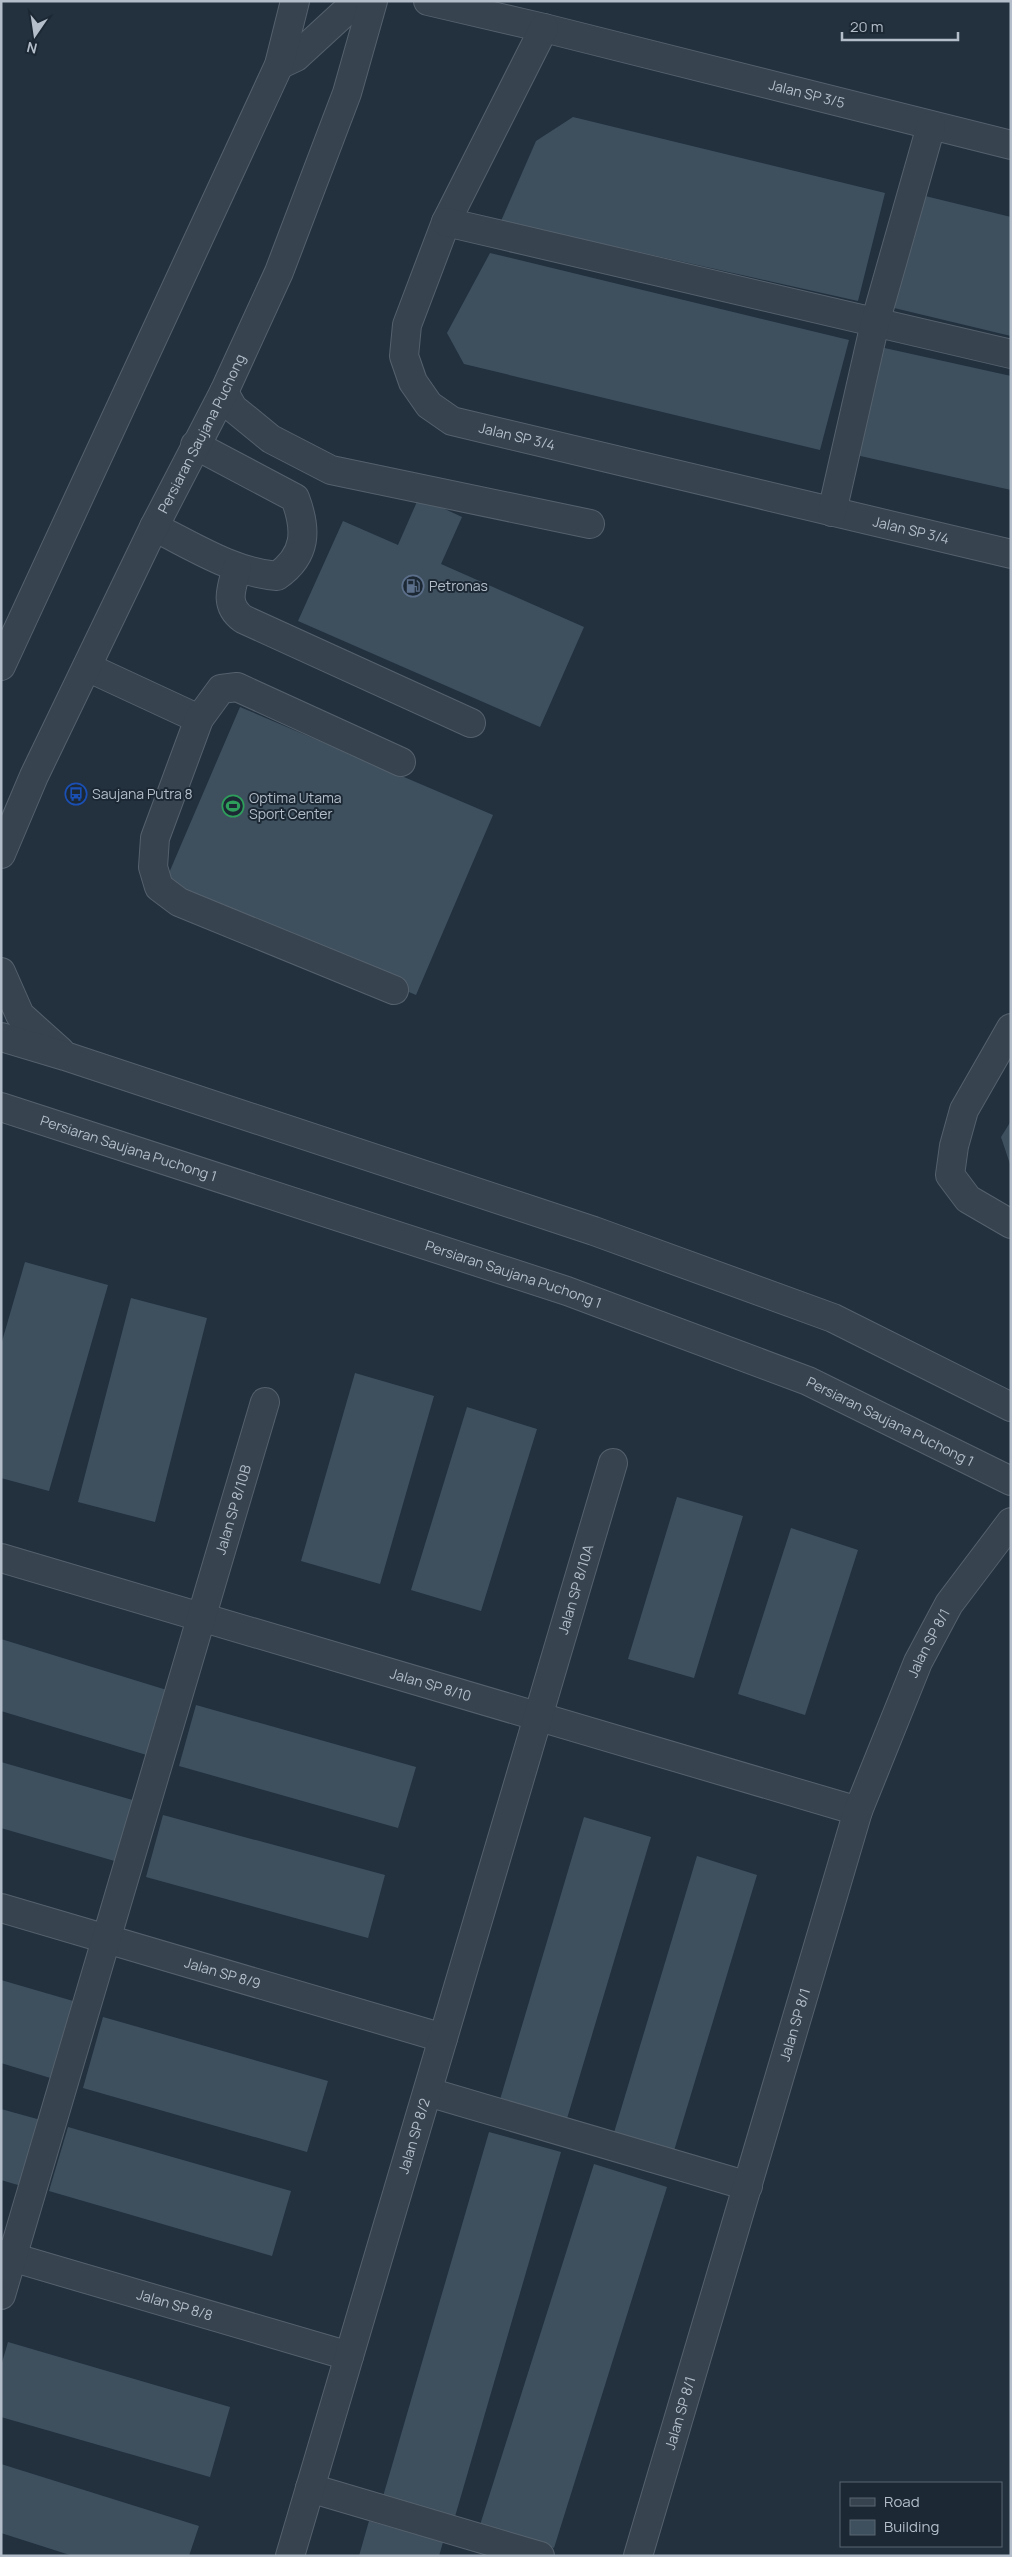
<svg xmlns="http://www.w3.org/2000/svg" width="1012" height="2557" viewBox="0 0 1012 2557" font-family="Manrope,sans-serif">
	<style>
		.building { fill: #3e505e }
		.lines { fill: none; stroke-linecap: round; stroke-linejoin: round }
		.minor-casing { stroke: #55616d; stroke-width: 30 }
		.minor { stroke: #37434f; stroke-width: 28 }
		.labels { text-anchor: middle; stroke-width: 4; stroke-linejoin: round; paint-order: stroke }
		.street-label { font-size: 14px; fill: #b3beca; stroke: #1c2834 }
		.poi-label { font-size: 14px; fill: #b3beca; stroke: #1c2834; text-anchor: start }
	</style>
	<rect width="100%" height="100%" fill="#23313f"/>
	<path class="building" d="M573 117 885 193 858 301 501 221 536 141Z
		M917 194 1011 217V336L890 307Z
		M490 253 849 340 820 450 464 364 447 333Z
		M880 347 1011 376V490L856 455Z
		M419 497 462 517 441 564 584 627 540 727 298 621 343 521 398 545Z
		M240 707 493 815 416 995 163 887Z
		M1011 1121V1164H1010L1001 1137Z
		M25 1262 108 1285 49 1491 1 1478V1345Z
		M131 1298 207 1318 155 1522 78 1502Z
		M355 1373 434 1396 380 1584 301 1561Z
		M467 1407 537 1429 481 1611 411 1590Z
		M677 1497 743 1516 694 1678 628 1659Z
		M791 1528 858 1550 805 1715 738 1694Z
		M1 1639 170 1691 150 1756 1 1711Z
		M196 1705 416 1767 398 1828 179 1766Z
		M1 1762 136 1801 118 1862 1 1828Z
		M163 1815 385 1875 368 1938 146 1877Z
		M584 1817 651 1837 566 2122 499 2103Z
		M697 1856 757 1875 673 2154 613 2136Z
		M1 1980 80 2003 57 2080 1 2063Z
		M103 2017 328 2081 307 2152 83 2088Z
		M1 2109 48 2122 28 2188 1 2180Z
		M68 2127 291 2191 272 2256 49 2191Z
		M489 2132 561 2152 454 2520 382 2500Z
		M594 2164 667 2187 554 2548 480 2525Z
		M8 2342 230 2407 210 2477 1 2417V2366Z
		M1 2464 199 2526 189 2556H73L1 2533Z
		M369 2521 443 2542 439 2556H359Z"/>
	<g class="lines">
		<g class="minor-casing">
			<g id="minor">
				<path id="s1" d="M428 1 544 28 1011 145"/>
				<path id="s2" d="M544 28 446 222 407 325 404 356 413 382 429 405 452 421 1011 554"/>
				<path d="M279 65 296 57 357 1"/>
				<path d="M446 222 1011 354"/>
				<path d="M224 392 233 408 271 439 331 470 590 524"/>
				<path d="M832 512 875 323 931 126"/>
				<path d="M154 527C193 546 232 572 277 576 307 555 307 530 295 498L195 445"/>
				<path d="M237 568C231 589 224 605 243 619L471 723"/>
				<path d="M1 666 279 65 295 1"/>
				<path d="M87 667 199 719"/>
				<path id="s3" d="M1 854 34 776 154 527 224 392 279 272 347 93 373 1"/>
				<path d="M1 972 20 1015 60 1051"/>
				<path d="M394 990 179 902 159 887 153 867 155 838 199 719 221 689 237 687 401 762"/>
				<path d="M1011 1028 964 1110 954 1146 950 1175 968 1199 1011 1224"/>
				<path d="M1 1037 65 1056 594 1231 833 1318 1011 1407"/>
				<path id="s4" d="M1 1107 567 1291 808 1381 1011 1481"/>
				<path id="s5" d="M1 1558 858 1811"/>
				<path id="s6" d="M1 1908 443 2038"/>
				<path d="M428 2092 748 2186"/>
				<path id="s7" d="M1 2254 349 2356"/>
				<path id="s8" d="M1 2295 265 1402"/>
				<path d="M310 2488 540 2556"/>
				<path id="s9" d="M290 2556 613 1463"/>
				<path id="s10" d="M638 2556 858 1811 918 1662 949 1604 1011 1522"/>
			</g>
		</g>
		<use href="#minor" class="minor"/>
	</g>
	<defs>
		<g id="fuel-ring" transform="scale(1.125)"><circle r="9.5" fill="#1c2834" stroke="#5c6f8a" stroke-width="1.5"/><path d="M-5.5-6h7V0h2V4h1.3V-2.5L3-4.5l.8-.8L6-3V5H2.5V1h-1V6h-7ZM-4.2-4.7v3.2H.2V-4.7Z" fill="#5c6f8a"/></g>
		<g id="bus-ring" transform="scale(1.125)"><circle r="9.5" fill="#1c2834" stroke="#1a4fb4" stroke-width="1.5"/><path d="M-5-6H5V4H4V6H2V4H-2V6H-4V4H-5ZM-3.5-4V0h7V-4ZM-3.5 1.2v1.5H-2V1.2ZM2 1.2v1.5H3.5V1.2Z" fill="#1a4fb4"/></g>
		<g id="stadium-ring" transform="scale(1.125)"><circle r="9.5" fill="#1c2834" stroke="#2e9e5b" stroke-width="1.5"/><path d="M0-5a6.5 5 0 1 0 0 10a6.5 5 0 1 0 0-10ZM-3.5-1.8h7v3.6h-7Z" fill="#2e9e5b"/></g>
	</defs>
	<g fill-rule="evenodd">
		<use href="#fuel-ring" x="413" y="586"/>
		<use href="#bus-ring" x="76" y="794"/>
		<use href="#stadium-ring" x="233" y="806"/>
	</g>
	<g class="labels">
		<g class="street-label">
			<text dy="5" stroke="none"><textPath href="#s1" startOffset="390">Jalan SP 3/5</textPath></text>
			<text dy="5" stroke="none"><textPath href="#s3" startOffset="466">Persiaran Saujana Puchong</textPath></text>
			<text dy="5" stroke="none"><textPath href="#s2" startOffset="509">Jalan SP 3/4</textPath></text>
			<text dy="5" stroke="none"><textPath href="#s2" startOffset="914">Jalan SP 3/4</textPath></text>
			<text dy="5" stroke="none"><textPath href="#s4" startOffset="134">Persiaran Saujana Puchong 1</textPath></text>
			<text dy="5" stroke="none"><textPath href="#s4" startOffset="539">Persiaran Saujana Puchong 1</textPath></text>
			<text dy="5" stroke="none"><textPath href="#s4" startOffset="944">Persiaran Saujana Puchong 1</textPath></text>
			<text dy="5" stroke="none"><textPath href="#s8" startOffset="819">Jalan SP 8/10B</textPath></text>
			<text dy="5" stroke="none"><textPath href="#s9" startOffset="1008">Jalan SP 8/10A</textPath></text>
			<text dy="5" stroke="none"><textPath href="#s10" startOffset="959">Jalan SP 8/1</textPath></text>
			<text dy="5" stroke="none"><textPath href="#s5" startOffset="448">Jalan SP 8/10</textPath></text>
			<text dy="5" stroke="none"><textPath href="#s6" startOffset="231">Jalan SP 8/9</textPath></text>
			<text dy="5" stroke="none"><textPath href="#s10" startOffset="554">Jalan SP 8/1</textPath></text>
			<text dy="5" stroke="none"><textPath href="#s9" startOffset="438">Jalan SP 8/2</textPath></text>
			<text dy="5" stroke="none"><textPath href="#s7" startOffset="181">Jalan SP 8/8</textPath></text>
			<text dy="5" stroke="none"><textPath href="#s10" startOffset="149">Jalan SP 8/1</textPath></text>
		</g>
		<g class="poi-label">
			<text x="429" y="591">Petronas</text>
			<text x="92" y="799">Saujana Putra 8</text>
			<text x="249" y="803">Optima Utama<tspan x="249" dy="16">Sport Center</tspan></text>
		</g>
	</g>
	<rect width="1012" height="2557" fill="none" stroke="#b3beca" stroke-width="5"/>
	<rect x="840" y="2482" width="162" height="65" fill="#1c2834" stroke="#586470"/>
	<rect x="850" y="2498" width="25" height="8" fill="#37434f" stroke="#586470"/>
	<text x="884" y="2507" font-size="15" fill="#b3beca">Road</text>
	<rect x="850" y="2520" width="25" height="15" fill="#3e505e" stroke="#586470"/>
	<text x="884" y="2532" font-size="15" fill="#b3beca">Building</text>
	<g transform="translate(35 35) rotate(193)" stroke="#1c2834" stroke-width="4" paint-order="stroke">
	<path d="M0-4L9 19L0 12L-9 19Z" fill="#b3beca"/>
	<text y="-8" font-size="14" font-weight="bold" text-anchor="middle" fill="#b3beca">N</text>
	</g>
	<path d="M842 32v8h116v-8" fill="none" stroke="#b3beca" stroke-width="2.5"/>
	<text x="850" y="32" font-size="15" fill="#b3beca" stroke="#1c2834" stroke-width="4" paint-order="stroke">20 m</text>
</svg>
